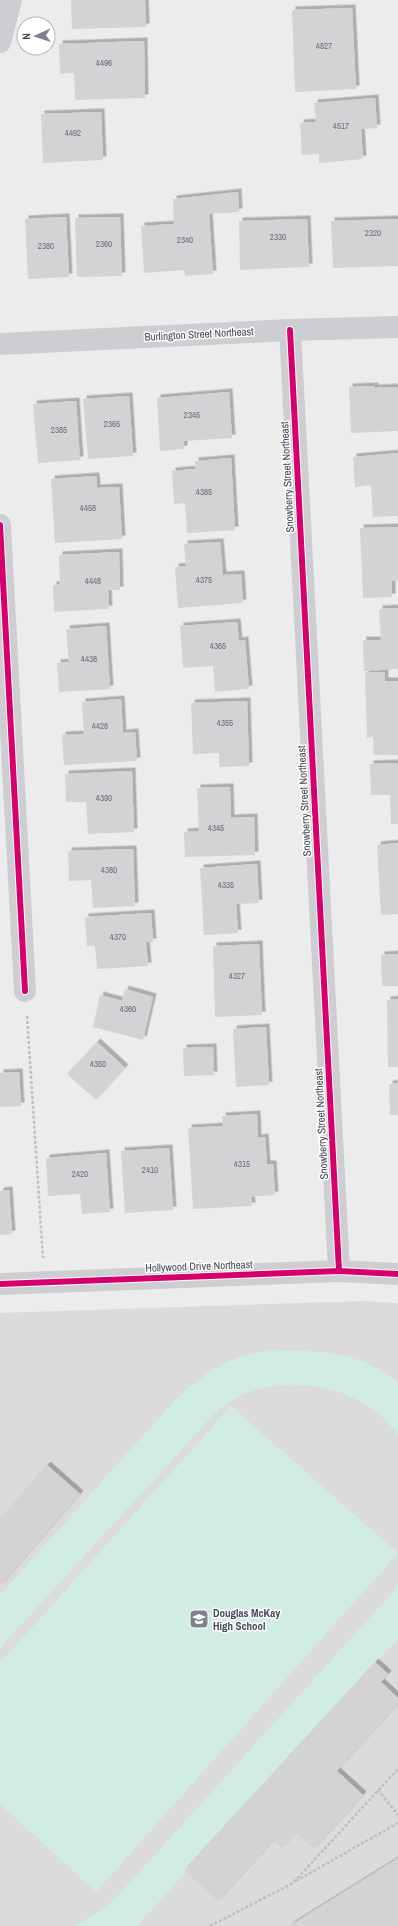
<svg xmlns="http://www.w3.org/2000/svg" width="398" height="1926" viewBox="0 0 398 1926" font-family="'Archivo Narrow',sans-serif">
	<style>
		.education { fill: #dbdbdc }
		.grass { fill: #d0ece3 }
		.building { fill: #d3d3d5; filter: url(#shadow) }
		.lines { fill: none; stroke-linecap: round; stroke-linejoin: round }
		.path { stroke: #b7c2c2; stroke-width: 2.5; stroke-dasharray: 3 2; stroke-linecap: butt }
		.minor { stroke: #cdced2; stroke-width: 22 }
		.cycleway-casing { stroke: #fff; stroke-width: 8 }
		.cycleway { stroke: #d6006c; stroke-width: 6 }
		.labels { text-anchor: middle; stroke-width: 3; stroke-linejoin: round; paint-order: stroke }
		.number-label { font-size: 9px; fill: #6a6e79 }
		.street-label { font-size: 11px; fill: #444958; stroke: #fff }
		.poi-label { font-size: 11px; font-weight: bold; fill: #444958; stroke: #fff; text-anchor: start }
	</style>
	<defs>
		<filter id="shadow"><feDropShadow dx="3.5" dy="-3.5" stdDeviation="0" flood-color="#0004"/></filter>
	</defs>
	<rect width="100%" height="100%" fill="#edecec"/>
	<path class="education" d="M362 1301 398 1303V1926H0V1313Z"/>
	<path class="grass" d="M274 1350C320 1351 361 1351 398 1383V1436C365 1383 280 1370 229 1402 217 1409 207 1422 198 1432L0 1648V1595L175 1400C194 1383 217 1363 243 1356 253 1353 263 1352 274 1350Z
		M231 1406 398 1553 96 1892 0 1804V1663Z
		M398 1584V1639L137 1926H74L104 1909 123 1890 392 1593Z"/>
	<path class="building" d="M71 0H145L146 27 72 29Z
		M352 8 356 89 295 92 292 10Z
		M144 41 145 98 75 100 74 73 60 74 59 44Z
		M375 98 377 128 361 129 363 159 319 163V154L302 155 300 123 316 122 314 103Z
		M101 112 103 160 43 163 41 114Z
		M238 192 239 212 209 214 213 274 185 276 184 270 144 273 141 226 174 224 173 199Z
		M66 217 69 277 28 279 25 219Z
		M120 217 122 276 77 277 75 218Z
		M307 219 309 267 240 270 239 221Z
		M398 219V266L333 268 331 221Z
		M375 386V388L398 387V431L351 433 349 387Z
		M229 392 232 438 184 441V449L160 451 157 398Z
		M129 396 133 456 88 459 83 399Z
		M76 401 80 460 38 463 33 404Z
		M398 453V516L373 517 371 485 355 487 353 457Z
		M231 458 235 530 187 533 185 503 174 504 172 471 195 469V461Z
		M96 476 97 488 119 487 122 539 55 543 51 479Z
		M398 527V581H392V597L363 598 360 528Z
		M220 542 223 575 241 574 243 603 178 608 175 567 186 566 184 544Z
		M119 552 120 590H108L109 609 54 612 53 585 60 584 59 555Z
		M398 608V669L364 671 363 640H381L379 609Z
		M237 622 239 641 245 640 249 689 215 692 213 666 183 668 180 626Z
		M106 626 110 689 59 692 57 663 69 662 66 629Z
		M365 672H385V681H398V755H374L373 737 367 738Z
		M121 699 123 733 135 732 137 761 64 765 62 735 84 734 82 702Z
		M247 701 249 766 219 767V753L193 754 191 703Z
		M398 763V824H391L390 795H371L370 764Z
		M132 771 134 832 88 834 86 802H66L65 774Z
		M230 787 231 818 254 817 255 855 185 857 184 832 199 831 197 788Z
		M398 843V914L381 915 377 845Z
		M133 849 135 906 93 908 91 880 69 881 68 851Z
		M257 864 259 903 236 904 238 933 204 935 200 868Z
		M151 913 153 942H146L148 966 97 969 95 946H87L85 917Z
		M259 944 262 1015 215 1017 213 946Z
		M398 954V986H382L381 955Z
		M125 989 153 997 143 1040 93 1027 100 995 122 1001Z
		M398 999V1067H388L387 1000Z
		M266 1027 269 1085 236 1087 233 1029Z
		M97 1042 125 1068 96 1100 67 1074Z
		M213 1047 214 1075 184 1076 183 1048Z
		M19 1072 21 1106 0 1107V1073Z
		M398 1083V1115H390L389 1084Z
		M257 1114 258 1138 265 1137 267 1164H273L275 1195 251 1197 252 1206 193 1209 188 1128 223 1126 222 1116Z
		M169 1148 173 1210 125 1213 121 1151Z
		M106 1153 110 1212 82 1214 80 1194 48 1196 46 1158Z
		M9 1190 12 1234 0 1235V1191Z
		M47 1465 80 1494 0 1586V1519Z
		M375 1662 388 1674 381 1682 398 1698V1704L337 1771 363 1795 314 1849 296 1833 282 1848 274 1840 218 1901 184 1870Z
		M398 1858V1926H289Z"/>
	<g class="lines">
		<path class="path" d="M27 1016 43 1258
			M378 1790 398 1815
			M296 1881 398 1823
			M210 1926 293 1883 398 1769"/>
		<path class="minor" d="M0 42 11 0
			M290 330 339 1271
			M0 344 290 330 398 327
			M0 525 25 991
			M0 1284 339 1271 398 1274"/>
		<g class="cycleway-casing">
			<path id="cycleway" d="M290 330 339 1271
				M0 525 25 991
				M0 1284 339 1271 398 1274"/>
		</g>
		<use href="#cycleway" class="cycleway"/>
	</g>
	<defs>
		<g id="school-square" transform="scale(1)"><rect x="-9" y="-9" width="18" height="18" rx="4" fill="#7f828c" stroke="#fff"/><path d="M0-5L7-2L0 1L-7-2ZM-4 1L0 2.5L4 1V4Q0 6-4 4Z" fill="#fff"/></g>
	</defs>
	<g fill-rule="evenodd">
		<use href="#school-square" x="199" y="1619"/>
	</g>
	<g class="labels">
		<g class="number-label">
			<text x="324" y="49">4527</text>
			<text x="104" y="66">4496</text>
			<text x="341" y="129">4517</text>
			<text x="73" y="136">4492</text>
			<text x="373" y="236">2320</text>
			<text x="278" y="240">2330</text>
			<text x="185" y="243">2340</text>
			<text x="104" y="247">2360</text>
			<text x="46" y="249">2380</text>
			<text x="192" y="418">2345</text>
			<text x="112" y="427">2365</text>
			<text x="59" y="433">2385</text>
			<text x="204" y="495">4385</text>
			<text x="88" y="511">4458</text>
			<text x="204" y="583">4375</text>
			<text x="93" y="584">4448</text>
			<text x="218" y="649">4365</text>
			<text x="89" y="662">4438</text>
			<text x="225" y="726">4355</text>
			<text x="100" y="729">4428</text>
			<text x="104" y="801">4390</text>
			<text x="216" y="831">4345</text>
			<text x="109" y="873">4380</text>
			<text x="226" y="888">4335</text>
			<text x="118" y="940">4370</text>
			<text x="237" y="979">4327</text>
			<text x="128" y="1012">4360</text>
			<text x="98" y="1067">4350</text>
			<text x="242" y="1167">4315</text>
			<text x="150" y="1173">2410</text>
			<text x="80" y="1177">2420</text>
		</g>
		<g class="street-label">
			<text transform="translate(199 334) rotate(-3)" y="4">Burlington Street Northeast</text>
			<text transform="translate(287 477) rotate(-93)" y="4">Snowberry Street Northeast</text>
			<text transform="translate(304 801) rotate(-93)" y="4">Snowberry Street Northeast</text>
			<text transform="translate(321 1124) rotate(-93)" y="4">Snowberry Street Northeast</text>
			<text transform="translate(199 1266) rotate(-2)" y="4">Hollywood Drive Northeast</text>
		</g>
		<g class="poi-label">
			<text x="213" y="1617">Douglas McKay<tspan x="213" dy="13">High School</tspan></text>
		</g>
	</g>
	<g transform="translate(36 36) rotate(267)"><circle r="19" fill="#ffffff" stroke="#b4b6bc"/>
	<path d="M0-3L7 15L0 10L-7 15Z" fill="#7f828c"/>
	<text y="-6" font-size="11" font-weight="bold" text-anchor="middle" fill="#444958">N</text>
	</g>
</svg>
